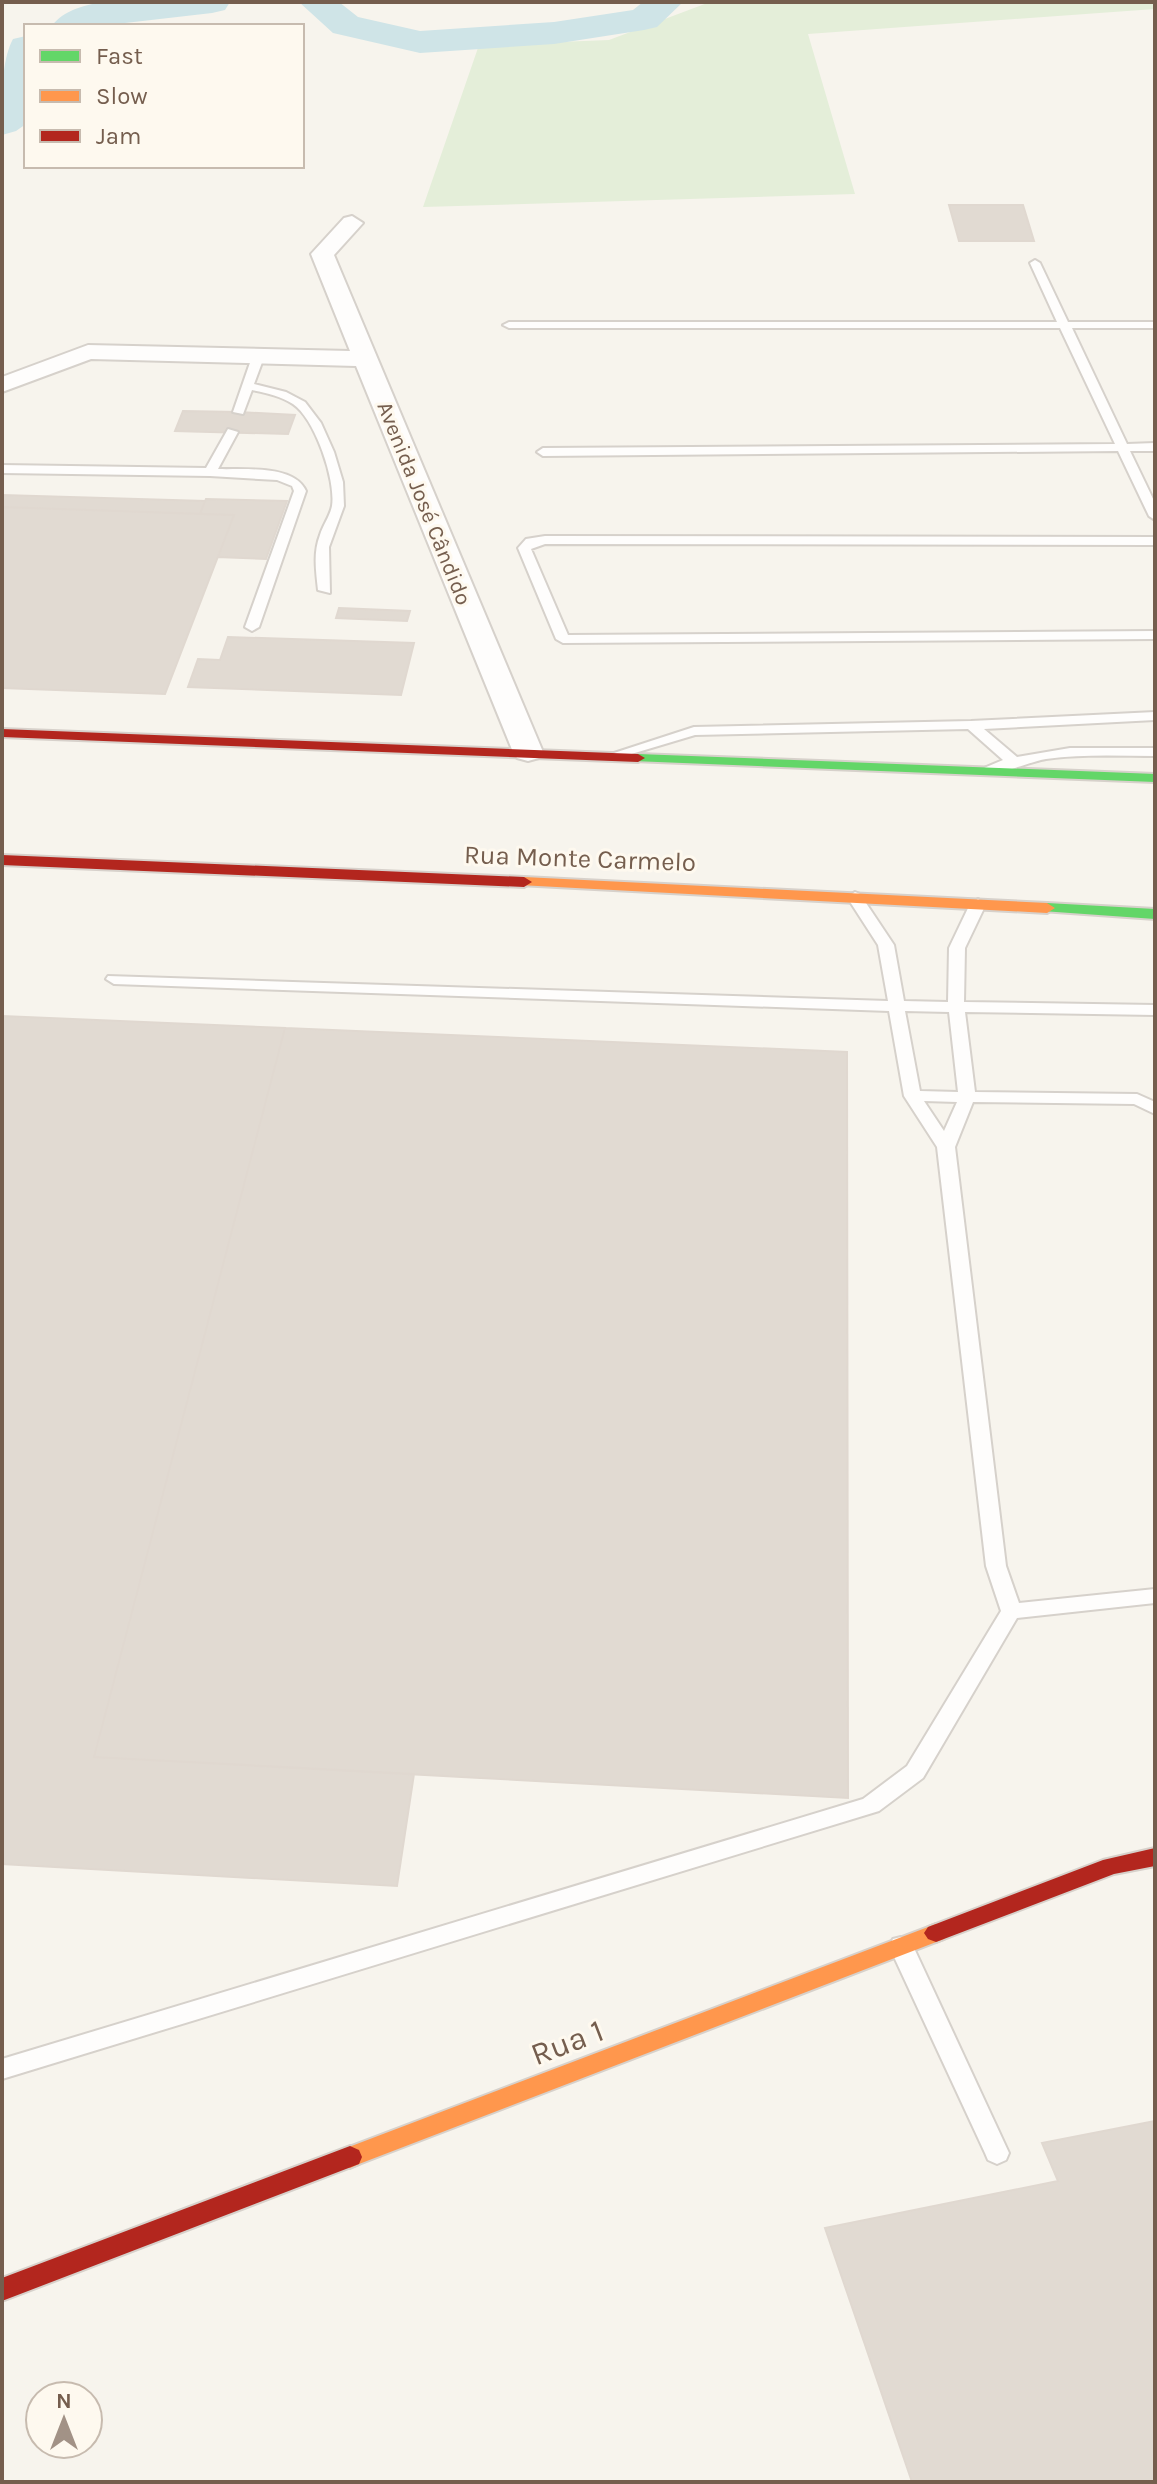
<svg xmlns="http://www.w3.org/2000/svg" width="1157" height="2484" viewBox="0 0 1157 2484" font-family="Karla,sans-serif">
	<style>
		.green { fill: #e4eed9 }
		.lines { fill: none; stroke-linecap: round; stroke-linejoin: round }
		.river { fill: #cfe4e7; fill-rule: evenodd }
		.building { fill: #e1dad2; stroke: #e0d8d0; stroke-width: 2 }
		.lane-casing { stroke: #d6d1cb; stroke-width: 4 }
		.street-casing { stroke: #d6d1cb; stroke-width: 4 }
		.fast-casing { stroke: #d7d1cb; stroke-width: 4 }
		.slow-casing { stroke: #d7d1cb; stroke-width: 4 }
		.jam-casing { stroke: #d7d1cb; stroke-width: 4 }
		.lane { fill: #fefdfc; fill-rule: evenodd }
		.street { fill: #fefdfc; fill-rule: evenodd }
		.fast { fill: #63d668; fill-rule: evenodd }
		.slow { fill: #ff974d; fill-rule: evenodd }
		.jam { fill: #b3261e; fill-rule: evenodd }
		.labels { text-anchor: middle; stroke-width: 6; stroke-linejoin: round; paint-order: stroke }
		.far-street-label { font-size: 22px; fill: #755e4e; stroke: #fef9ef }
		.street-label { font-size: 26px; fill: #755e4e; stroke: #fef9ef }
		.near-street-label { font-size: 32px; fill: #755e4e; stroke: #fef9ef }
	</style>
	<rect width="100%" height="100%" fill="#f7f4ed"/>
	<path class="green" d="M710 2H1155V9L808 34 855 194 423 207 479 45 609 40Z"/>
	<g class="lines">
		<path class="river" d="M106 2H230L225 10 212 13 99 26H52C63 10 87 4 106 2Z
			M299 2H339L358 17 420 31 554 22 633 10 643 2H683L657 27 644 30 554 44 420 53 333 33Z
			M26 36V124L16 131 2 135C2 106 0 63 13 39Z"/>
	</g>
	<path class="building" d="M949 205H1023L1034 241H959Z
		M183 411 239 412 295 415 288 434 175 431Z
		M2 495 205 501 200 514 2 507Z
		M206 499 287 501 266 559 218 557 234 515 200 514Z
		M2 507 234 515 165 694 2 688Z
		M339 608 410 611 407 621 336 618Z
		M228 637 414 643 401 695 188 687 198 659 220 660Z
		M2 1016 285 1028 94 1757 414 1774 397 1886 2 1864Z
		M285 1028 847 1052 848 1798 94 1757Z
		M1155 2121V2482H912L825 2228 1058 2181 1042 2143Z"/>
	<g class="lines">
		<g class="lane-casing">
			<path id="lane" d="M1035 260 1040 263 1068 322H1155V328H1072L1127 444 1155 443V451H1130L1155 503V520L1149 516 1118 451 543 456 537 452 543 448 1115 444 1060 328H509L503 325 509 322H1057L1030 263Z
				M258 354 264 357 254 384 286 392 305 402 321 423 334 452 343 482 344 506 329 547 330 593 318 590C316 571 313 553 320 535 323 525 330 516 332 506 336 480 315 419 293 404 281 396 266 393 252 390L243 414 233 412 252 357Z
				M228 429 238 432 218 469C243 470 294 464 306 491L259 627 252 631 245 627 294 491 292 486 277 480 210 476 2 473V465L206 468Z
				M545 536 1155 537V545L545 544 531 549 568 635 1155 631V639L563 643 556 639 518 548 526 539Z
				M1155 712V720L984 729 1017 757 1070 748H1155V756C1119 756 1082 754 1046 759 1029 762 997 776 984 774V768L1003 760 968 729 695 735 618 758 611 754 694 727 971 721Z
				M855 892 860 894 894 945 904 1001 948 1002 949 948 970 904 978 899 986 904 965 948 964 1002 1155 1005V1015L965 1012 975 1092 1137 1094 1155 1102V1114L1134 1104 973 1102 955 1147 1006 1566 1019 1603 1155 1589V1603L1017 1618 923 1778 879 1811 2 2079V2059L863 1799 907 1766 1001 1611 986 1566 937 1147 904 1096 889 1011 114 984 106 979 108 976 888 1001 878 945 847 897ZM905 1011 949 1012 958 1092 920 1091ZM924 1101 957 1102 944 1131Z
				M901 1937 909 1939 913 1946 1009 2153 1006 2160 997 2164 988 2160 985 2153 889 1946 893 1939Z"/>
		</g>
		<g class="street-casing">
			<path id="street" d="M352 216 363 223 334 255 543 752 539 758 528 761 517 758 513 752 356 366 91 359 2 392V377L88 345 350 351 311 254 344 218Z"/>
		</g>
		<g class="fast-casing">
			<path id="fast" d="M638 754 1155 774V782L633 761 631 758Z
				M1047 903 1155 909V919L1042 911 1039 908Z"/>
		</g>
		<g class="slow-casing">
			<path id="slow" d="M524 877 1047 903 1055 908 1047 913 519 885V879Z
				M936 1924 944 1927 948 1933 944 1939 359 2164 350 2168 341 2164 338 2157 341 2150Z"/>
		</g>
		<g class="jam-casing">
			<path id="jam" d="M2 729 638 754 645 758 638 762 2 737Z
				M2 855 524 877 532 882 524 887 2 865Z
				M1155 1848V1866L1114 1874 936 1942 928 1939 924 1933 928 1927 1103 1860Z
				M350 2146 359 2150 362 2157 359 2164 2 2301V2278Z"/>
		</g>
		<use href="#lane" class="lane"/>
		<use href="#street" class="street"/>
		<use href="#fast" class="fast"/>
		<use href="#slow" class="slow"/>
		<use href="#jam" class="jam"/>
	</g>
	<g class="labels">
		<g class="far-street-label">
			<text transform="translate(425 503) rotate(68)" y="8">Avenida José Cândido</text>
		</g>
		<g class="street-label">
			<text transform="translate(580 858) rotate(2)" y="9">Rua Monte Carmelo</text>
		</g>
		<g class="near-street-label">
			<text transform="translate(567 2042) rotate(-21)" y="11">Rua 1</text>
		</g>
	</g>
	<rect width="1157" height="2484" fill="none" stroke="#755e4e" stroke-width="8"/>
	<rect x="24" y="24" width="280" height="144" fill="#fef9ef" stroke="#c7bbaf" stroke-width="2"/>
	<rect x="40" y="50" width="40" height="12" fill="#63d668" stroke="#c7bbaf" stroke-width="2"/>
	<text x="96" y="64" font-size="24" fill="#755e4e">Fast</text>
	<rect x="40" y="90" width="40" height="12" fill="#ff974d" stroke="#c7bbaf" stroke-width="2"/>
	<text x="96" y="104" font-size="24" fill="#755e4e">Slow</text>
	<rect x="40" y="130" width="40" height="12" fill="#b3261e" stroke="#c7bbaf" stroke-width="2"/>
	<text x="96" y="144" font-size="24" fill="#755e4e">Jam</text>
	<g transform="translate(64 2420)"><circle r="38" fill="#fef9ef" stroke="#c7bbaf" stroke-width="2"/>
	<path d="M0-6L14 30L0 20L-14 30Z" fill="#a29286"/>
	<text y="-12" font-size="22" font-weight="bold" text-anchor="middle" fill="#755e4e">N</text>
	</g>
</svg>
